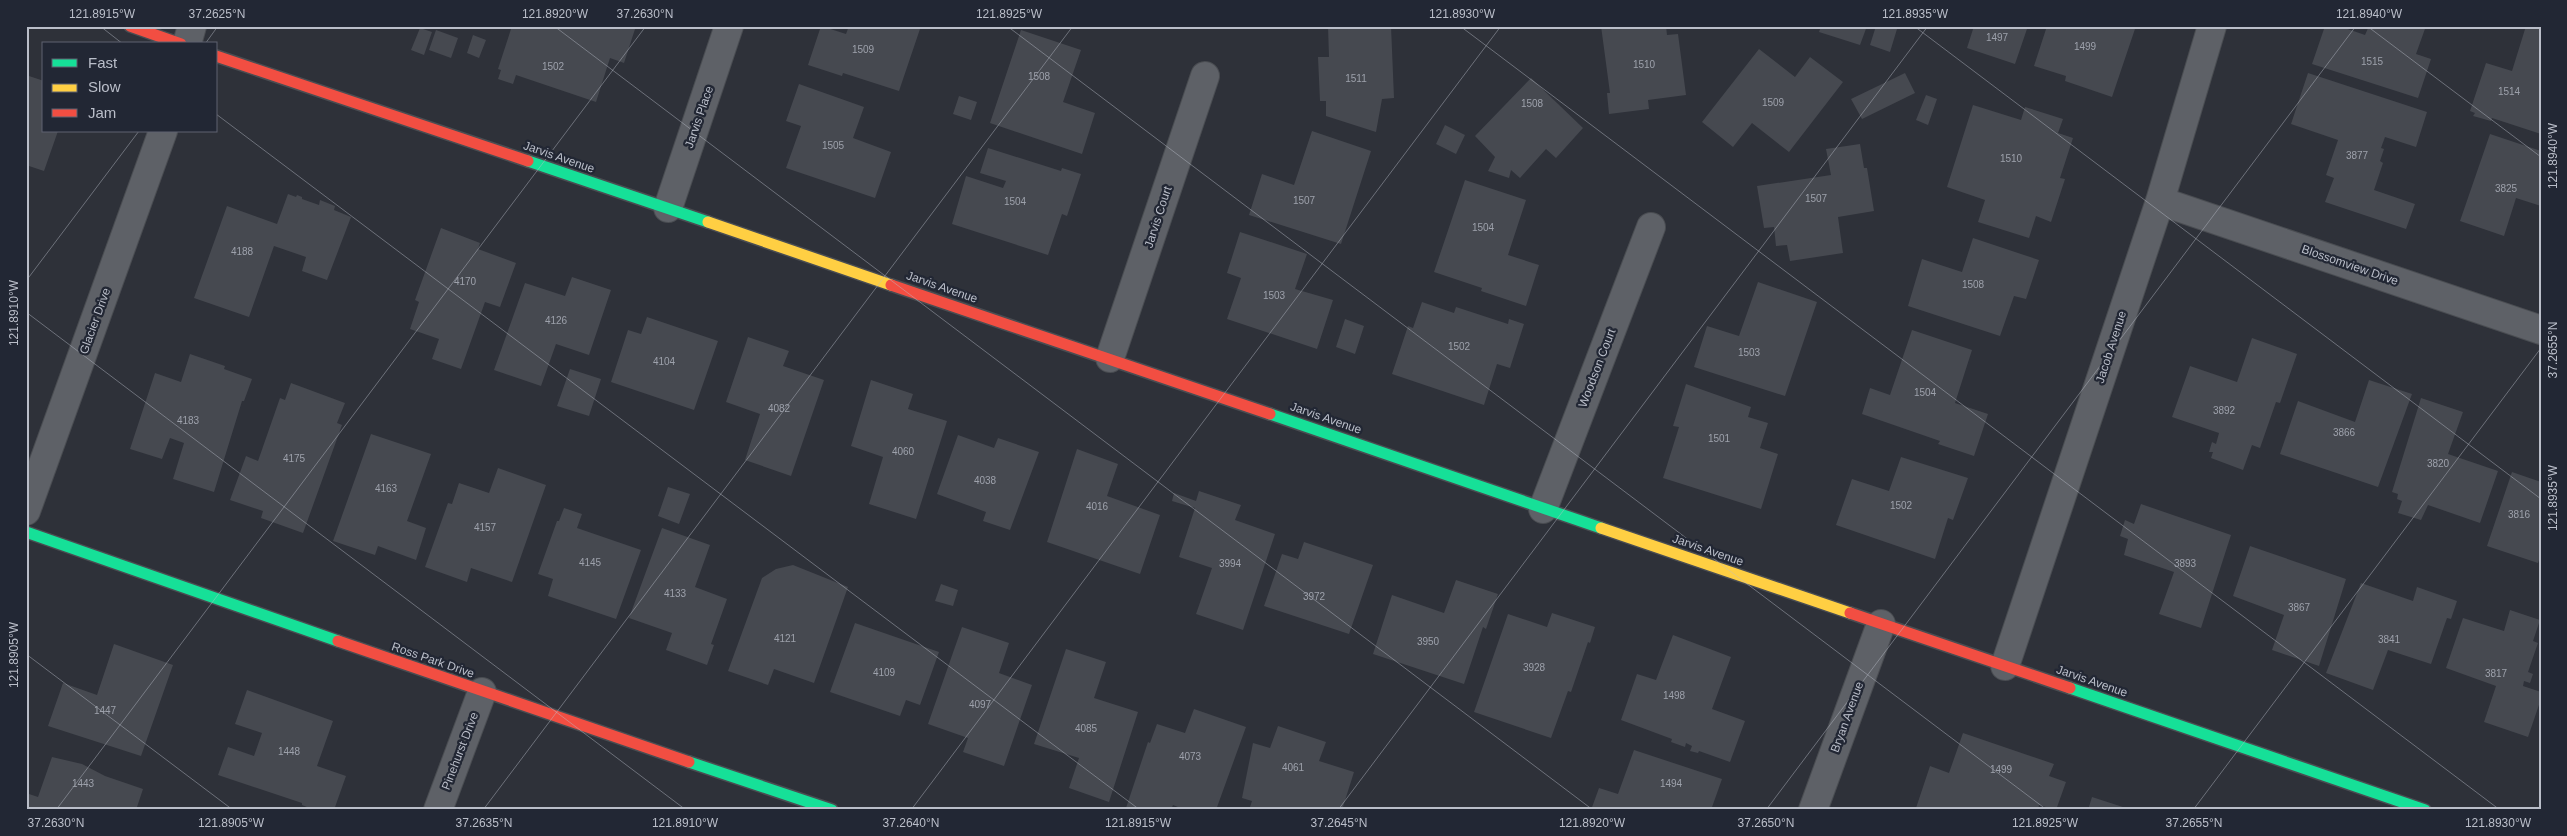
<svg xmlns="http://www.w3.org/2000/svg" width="2567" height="836" viewBox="0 0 2567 836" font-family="Helvetica,sans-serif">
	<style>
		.building { fill: #464950 }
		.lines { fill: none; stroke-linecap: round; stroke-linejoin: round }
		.street-casing { stroke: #4a4d52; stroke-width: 30 }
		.fast-casing { stroke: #4a4d52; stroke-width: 14 }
		.slow-casing { stroke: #4a4d52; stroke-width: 14 }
		.jam-casing { stroke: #4a4d52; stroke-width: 14 }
		.street { stroke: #5e6167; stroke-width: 28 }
		.fast { stroke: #16e098; stroke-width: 11 }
		.slow { stroke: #ffcf43; stroke-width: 11 }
		.jam { stroke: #f24e42; stroke-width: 11 }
		.ticks { fill: none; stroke: #babec9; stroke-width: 1; stroke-opacity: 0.45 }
		.labels { text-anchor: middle; stroke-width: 4.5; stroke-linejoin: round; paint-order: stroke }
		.number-label { font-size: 10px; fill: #9da1ab }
		.street-label { font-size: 12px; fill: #babec9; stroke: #222734 }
		.neatline { fill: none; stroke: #babec9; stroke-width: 2 }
		.ticks-label { font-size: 12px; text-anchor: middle; fill: #babec9 }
	</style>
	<rect width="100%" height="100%" fill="#2e3139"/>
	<path class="building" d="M512 26H636L624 63 610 58 596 102 516 75 513 84 498 79 501 70 498 69Z
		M821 26 846 34 849 26H921L899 91 843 73 842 76 808 65Z
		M1328 26H1391L1394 98 1382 99 1376 132 1326 116V101H1320L1318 57H1329Z
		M1601 26H1666L1667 35 1678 34 1686 95 1648 100 1649 109 1609 114 1607 93H1610Z
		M1821 26H1867L1860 45 1819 32Z
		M1876 26 1897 29 1890 52 1870 45Z
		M1974 26H2028L2015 64 1967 48Z
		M2047 26H2136L2112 97 2065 81 2066 76 2034 66Z
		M2325 26H2339L2365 35 2369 26H2426L2416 54 2431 59 2418 98 2312 64Z
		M2526 26 2541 29V134L2492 118 2491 121 2473 116 2475 113 2470 111 2486 63 2512 71Z
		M420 28 432 32 424 55 411 50Z
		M436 30 458 38 451 58 429 50Z
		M1021 30 1081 50 1063 102 1095 113 1082 154 990 123Z
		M473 35 486 40 479 58 467 53Z
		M1759 49 1795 77 1810 57 1843 82 1789 152 1752 123 1733 147 1702 122Z
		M1905 73 1915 93 1862 119 1851 99Z
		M2308 73 2427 112 2416 147 2385 137 2381 148 2384 149 2380 161 2383 163 2374 190 2415 204 2406 229 2325 202 2334 178 2326 175 2338 140 2291 124Z
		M26 75 44 81V131H58L44 171 26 165Z
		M1531 78 1583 128 1556 158 1546 149 1520 178 1511 170 1509 178 1488 171 1495 157 1475 136Z
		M799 84 864 107 853 138 891 152 875 198 786 168 801 126 786 121Z
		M1926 95 1937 99 1928 125 1916 120Z
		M959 96 977 102 971 120 953 114Z
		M1973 105 2021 120 2025 107 2063 119 2058 133 2073 138 2060 178 2065 179 2051 222 2036 216 2029 238 1978 222 1985 200 1947 187Z
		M1445 125 1465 135 1456 154 1436 144Z
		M1312 131 1371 151 1341 244 1249 215 1262 174 1294 185Z
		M2490 134 2541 151V206L2516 198 2504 236 2460 221Z
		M1860 144 1864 168H1867L1874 211 1838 217 1843 253 1790 261 1787 245 1776 246 1774 227 1764 228 1757 186 1831 175 1826 149Z
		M988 148 1061 171 1062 168 1081 174 1067 216 1062 214 1048 255 952 224 966 176 1003 188 1006 181 980 173Z
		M1465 180 1526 200 1508 255 1539 265 1526 306 1481 291 1482 288 1434 272Z
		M288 194 296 197 297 195 302 197V199L319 205 320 200 335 206 334 210 351 217 327 280 302 271 306 257 274 246 249 317 194 298 227 206 277 224Z
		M441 228 480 243 478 249 516 263 500 307 485 302 461 369 432 359 439 339 410 329 419 302 415 300Z
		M1240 232 1307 254 1295 289 1333 300 1317 349 1227 319 1241 278 1227 273Z
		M1973 238 2039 260 2026 299 2014 296 2000 336 1908 306 1922 259 1962 272Z
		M572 277 611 290 589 355 556 344 541 386 494 370 525 283 565 296Z
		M1758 282 1817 302 1785 396 1694 367 1707 326 1739 336Z
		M1422 302 1454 313 1456 307 1508 324 1509 319 1524 324 1510 368 1497 364 1484 405 1392 374 1408 326 1413 328Z
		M647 317 718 341 694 410 611 382 628 330 641 334Z
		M1345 319 1364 326 1355 354 1336 347Z
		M1912 330 1972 350 1955 403 1988 414 1974 456 1938 444 1940 441 1862 414 1870 388 1890 395Z
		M748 337 789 351 783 366 824 380 791 476 745 460 760 414 726 402Z
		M2252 338 2297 354 2280 403 2276 402 2260 448 2252 445 2243 470 2211 458 2213 452H2209L2212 442 2216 444 2219 433 2172 417 2190 366 2237 382Z
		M190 354 225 366 224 369 252 379 244 401H242L214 492 173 479 184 443 170 438 162 459 130 449 155 373 181 382Z
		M570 369 601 379 589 416 557 406Z
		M871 380 913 394 908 409 947 421 916 519 869 504 883 457 851 446Z
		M2369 380 2412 394 2378 487 2280 454 2298 401 2355 422Z
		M291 383 345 403 337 423 342 425 303 533 261 518 263 511 230 500 246 456 258 461 280 398 285 400Z
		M1686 384 1751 407 1748 417 1768 423 1760 448 1778 454 1761 509 1663 478 1679 427 1673 426Z
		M2421 398 2463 412 2448 454 2498 471 2480 523 2428 505 2421 520 2398 513 2402 501 2397 499 2398 494 2392 492Z
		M371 434 431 454 407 521 426 528 416 560 378 546 375 555 333 541Z
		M958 435 994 448 998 438 1039 452 1010 530 983 521 986 512 937 494Z
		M1077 449 1118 464 1107 496 1160 515 1140 574 1047 542Z
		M1901 457 1968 478 1953 520 1948 518 1935 559 1836 525 1852 479 1889 491Z
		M498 468 546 485 512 582 471 568 467 582 425 567 448 503 452 504 459 483 489 493Z
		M2512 472 2541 482V554L2538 563 2487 546Z
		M668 487 690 494 679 524 658 516Z
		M1199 491 1241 505 1235 520 1275 534 1243 630 1196 614 1212 568 1179 557 1195 508 1172 501 1174 493 1196 501Z
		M2141 504 2231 535 2201 628 2159 614 2174 572 2124 555 2128 539 2120 536 2125 520 2134 524Z
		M564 508 582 514 577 528 641 550 616 619 548 596 553 579 538 574 557 521H559Z
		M662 528 710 545 695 587 727 599 711 644 714 645 707 665 666 650 672 633 629 618Z
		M1304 542 1373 565 1349 634 1264 606 1282 554 1298 559Z
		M2250 546 2346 579 2319 666 2272 650 2284 615 2233 596Z
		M793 565 848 587 814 683 774 669 768 685 728 671 762 578 776 569Z
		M1456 580 1498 594 1486 629 1483 627 1464 684 1373 654 1392 595 1444 613Z
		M2361 583 2413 601 2417 587 2457 601 2451 619 2447 618 2431 664 2388 650 2373 690 2326 673Z
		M941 584 958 590 953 606 935 601Z
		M2510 610 2540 620 2533 641 2538 643 2528 672 2533 674 2530 683 2524 681 2523 686 2541 692V699L2528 737 2484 722 2496 686 2446 668 2463 618 2504 631Z
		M1552 613 1595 627 1590 643 1588 642 1571 692 1568 691 1551 738 1474 712 1508 614 1547 627Z
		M855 623 939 652 920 705 906 700 900 716 830 692Z
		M962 627 1009 643 999 673 1032 685 1004 766 963 752 968 738 928 724Z
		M1673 635 1731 657 1712 709 1745 721 1730 762 1699 751 1698 753 1690 751 1692 746 1686 743 1685 747 1671 742 1672 739 1621 720 1637 674 1656 680Z
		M114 644 173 665 141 756 48 726 63 683 97 695Z
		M1066 649 1106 662 1094 698 1138 712 1109 802 1069 788 1079 758 1034 744Z
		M247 690 333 721 317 766 346 776 334 810H314L302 805V803L218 775 228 747 254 756 262 733 235 724Z
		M1194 709 1246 727 1216 810H1185L1173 805 1171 810 1126 808 1148 742 1150 743 1157 724 1185 733Z
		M1278 726 1326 742 1319 761 1354 772 1342 810H1249L1252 801 1242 798 1253 743 1270 748Z
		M1963 733 2054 764 2049 776 2066 782 2056 810 2039 805 2038 810 1916 808 1930 766 1949 773Z
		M1634 750 1722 779 1711 810H1591L1599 788 1618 794Z
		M52 757 82 764 105 776 143 789 136 810H26V793L38 797Z
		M2092 797 2129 809V810H2088Z"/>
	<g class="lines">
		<g class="street-casing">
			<path id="street" d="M187 44 192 26
				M2160 201 2541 330
				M668 208 729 26
				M1110 358 1205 76
				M1543 509 1651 227
				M26 511 163 131
				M2005 666 2160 201 2212 26
				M438 810 482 692
				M1813 810 1881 624"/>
		</g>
		<g class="fast-casing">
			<path id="fast" d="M528 161 708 222
				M1270 414 1601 528
				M26 532 338 641
				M2070 688 2425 810
				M689 762 832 810"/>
		</g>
		<g class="slow-casing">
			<path id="slow" d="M708 222 891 285
				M1601 528 1850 613"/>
		</g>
		<g class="jam-casing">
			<path id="jam" d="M130 26 181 44
				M216 56 528 161
				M891 285 1270 414
				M1850 613 2070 688
				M338 641 689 762"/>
		</g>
		<use href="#street" class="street"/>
		<use href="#fast" class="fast"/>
		<use href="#slow" class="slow"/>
		<use href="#jam" class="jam"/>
	</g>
	<path class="ticks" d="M100 26 123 44M554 26 1593 810M1007 26 2047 810M1460 26 2500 810M1914 26 2541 499M2367 26 2541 157M205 44 218 26M216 114 1140 810M26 281 139 131M26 312 686 810M26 654 233 810M56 810 646 26M483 810 1073 26M911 810 1501 26M1338 810 1928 26M1766 810 2356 26M2193 810 2541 348"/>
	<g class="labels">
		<g class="number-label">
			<text x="1997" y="41">1497</text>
			<text x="2085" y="50">1499</text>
			<text x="863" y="53">1509</text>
			<text x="2372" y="65">1515</text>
			<text x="1644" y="68">1510</text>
			<text x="553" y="70">1502</text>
			<text x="1039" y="80">1508</text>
			<text x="1356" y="82">1511</text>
			<text x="2509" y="95">1514</text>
			<text x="1773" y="106">1509</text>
			<text x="1532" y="107">1508</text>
			<text x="833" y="149">1505</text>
			<text x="2357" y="159">3877</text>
			<text x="2011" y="162">1510</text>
			<text x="2506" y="192">3825</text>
			<text x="1816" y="202">1507</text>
			<text x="1304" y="204">1507</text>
			<text x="1015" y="205">1504</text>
			<text x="1483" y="231">1504</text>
			<text x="242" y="255">4188</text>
			<text x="465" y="285">4170</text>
			<text x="1973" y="288">1508</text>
			<text x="1274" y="299">1503</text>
			<text x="556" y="324">4126</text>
			<text x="1459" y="350">1502</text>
			<text x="1749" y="356">1503</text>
			<text x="664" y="365">4104</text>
			<text x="1925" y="396">1504</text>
			<text x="779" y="412">4082</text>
			<text x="2224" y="414">3892</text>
			<text x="188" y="424">4183</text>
			<text x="2344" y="436">3866</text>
			<text x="1719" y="442">1501</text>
			<text x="903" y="455">4060</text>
			<text x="294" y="462">4175</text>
			<text x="2438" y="467">3820</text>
			<text x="985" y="484">4038</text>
			<text x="386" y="492">4163</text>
			<text x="1901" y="509">1502</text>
			<text x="1097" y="510">4016</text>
			<text x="2519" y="518">3816</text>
			<text x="485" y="531">4157</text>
			<text x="590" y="566">4145</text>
			<text x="1230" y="567">3994</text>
			<text x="2185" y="567">3893</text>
			<text x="675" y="597">4133</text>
			<text x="1314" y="600">3972</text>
			<text x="2299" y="611">3867</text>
			<text x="785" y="642">4121</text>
			<text x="2389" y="643">3841</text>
			<text x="1428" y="645">3950</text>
			<text x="1534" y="671">3928</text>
			<text x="884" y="676">4109</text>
			<text x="2496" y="677">3817</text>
			<text x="1674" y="699">1498</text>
			<text x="980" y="708">4097</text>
			<text x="105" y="714">1447</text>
			<text x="1086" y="732">4085</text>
			<text x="289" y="755">1448</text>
			<text x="1190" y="760">4073</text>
			<text x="1293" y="771">4061</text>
			<text x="2001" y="773">1499</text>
			<text x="83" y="787">1443</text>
			<text x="1671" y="787">1494</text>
		</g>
		<g class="street-label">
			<text transform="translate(699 117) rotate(-71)" y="4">Jarvis Place</text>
			<text transform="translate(559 157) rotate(19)" y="4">Jarvis Avenue</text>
			<text transform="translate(1158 217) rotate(-72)" y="4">Jarvis Court</text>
			<text transform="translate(2350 265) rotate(19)" y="4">Blossomview Drive</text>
			<text transform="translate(942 287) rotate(19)" y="4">Jarvis Avenue</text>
			<text transform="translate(95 321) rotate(-70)" y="4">Glacier Drive</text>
			<text transform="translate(2111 347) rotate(-72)" y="4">Jacob Avenue</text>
			<text transform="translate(1597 368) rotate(-69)" y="4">Woodson Court</text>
			<text transform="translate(1326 418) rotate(19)" y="4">Jarvis Avenue</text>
			<text transform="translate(1708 550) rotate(19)" y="4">Jarvis Avenue</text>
			<text transform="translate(433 660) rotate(19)" y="4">Ross Park Drive</text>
			<text transform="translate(2092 681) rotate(19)" y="4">Jarvis Avenue</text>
			<text transform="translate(1847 717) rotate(-70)" y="4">Bryan Avenue</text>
			<text transform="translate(460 751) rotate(-69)" y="4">Pinehurst Drive</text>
		</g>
	</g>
	<rect width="2567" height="836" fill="none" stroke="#222734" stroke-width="55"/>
	<rect x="42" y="42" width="175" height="90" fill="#222734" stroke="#5f6370"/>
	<rect x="52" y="59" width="25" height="8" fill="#16e098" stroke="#5f6370"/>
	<text x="88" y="68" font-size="15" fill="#babec9">Fast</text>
	<rect x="52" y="84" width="25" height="8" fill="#ffcf43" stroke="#5f6370"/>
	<text x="88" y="92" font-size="15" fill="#babec9">Slow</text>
	<rect x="52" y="109" width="25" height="8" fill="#f24e42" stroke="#5f6370"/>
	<text x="88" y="118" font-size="15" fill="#babec9">Jam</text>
	<rect x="28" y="28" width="2512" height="780" class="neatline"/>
	<g class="ticks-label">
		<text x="102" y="18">121.8915°W</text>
		<text x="217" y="18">37.2625°N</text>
		<text x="555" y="18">121.8920°W</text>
		<text x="645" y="18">37.2630°N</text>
		<text x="1009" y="18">121.8925°W</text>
		<text x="1462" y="18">121.8930°W</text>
		<text x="1915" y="18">121.8935°W</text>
		<text x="2369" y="18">121.8940°W</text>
		<text transform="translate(2553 156) rotate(-90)" y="4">121.8940°W</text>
		<text transform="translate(14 313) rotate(-90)" y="4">121.8910°W</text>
		<text transform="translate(2553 350) rotate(-90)" y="4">37.2655°N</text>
		<text transform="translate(2553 498) rotate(-90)" y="4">121.8935°W</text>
		<text transform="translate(14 655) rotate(-90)" y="4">121.8905°W</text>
		<text x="56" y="827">37.2630°N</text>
		<text x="231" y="827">121.8905°W</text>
		<text x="484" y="827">37.2635°N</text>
		<text x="685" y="827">121.8910°W</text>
		<text x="911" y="827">37.2640°N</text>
		<text x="1138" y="827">121.8915°W</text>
		<text x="1339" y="827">37.2645°N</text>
		<text x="1592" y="827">121.8920°W</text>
		<text x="1766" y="827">37.2650°N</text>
		<text x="2045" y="827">121.8925°W</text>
		<text x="2194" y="827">37.2655°N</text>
		<text x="2498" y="827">121.8930°W</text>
	</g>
</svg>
